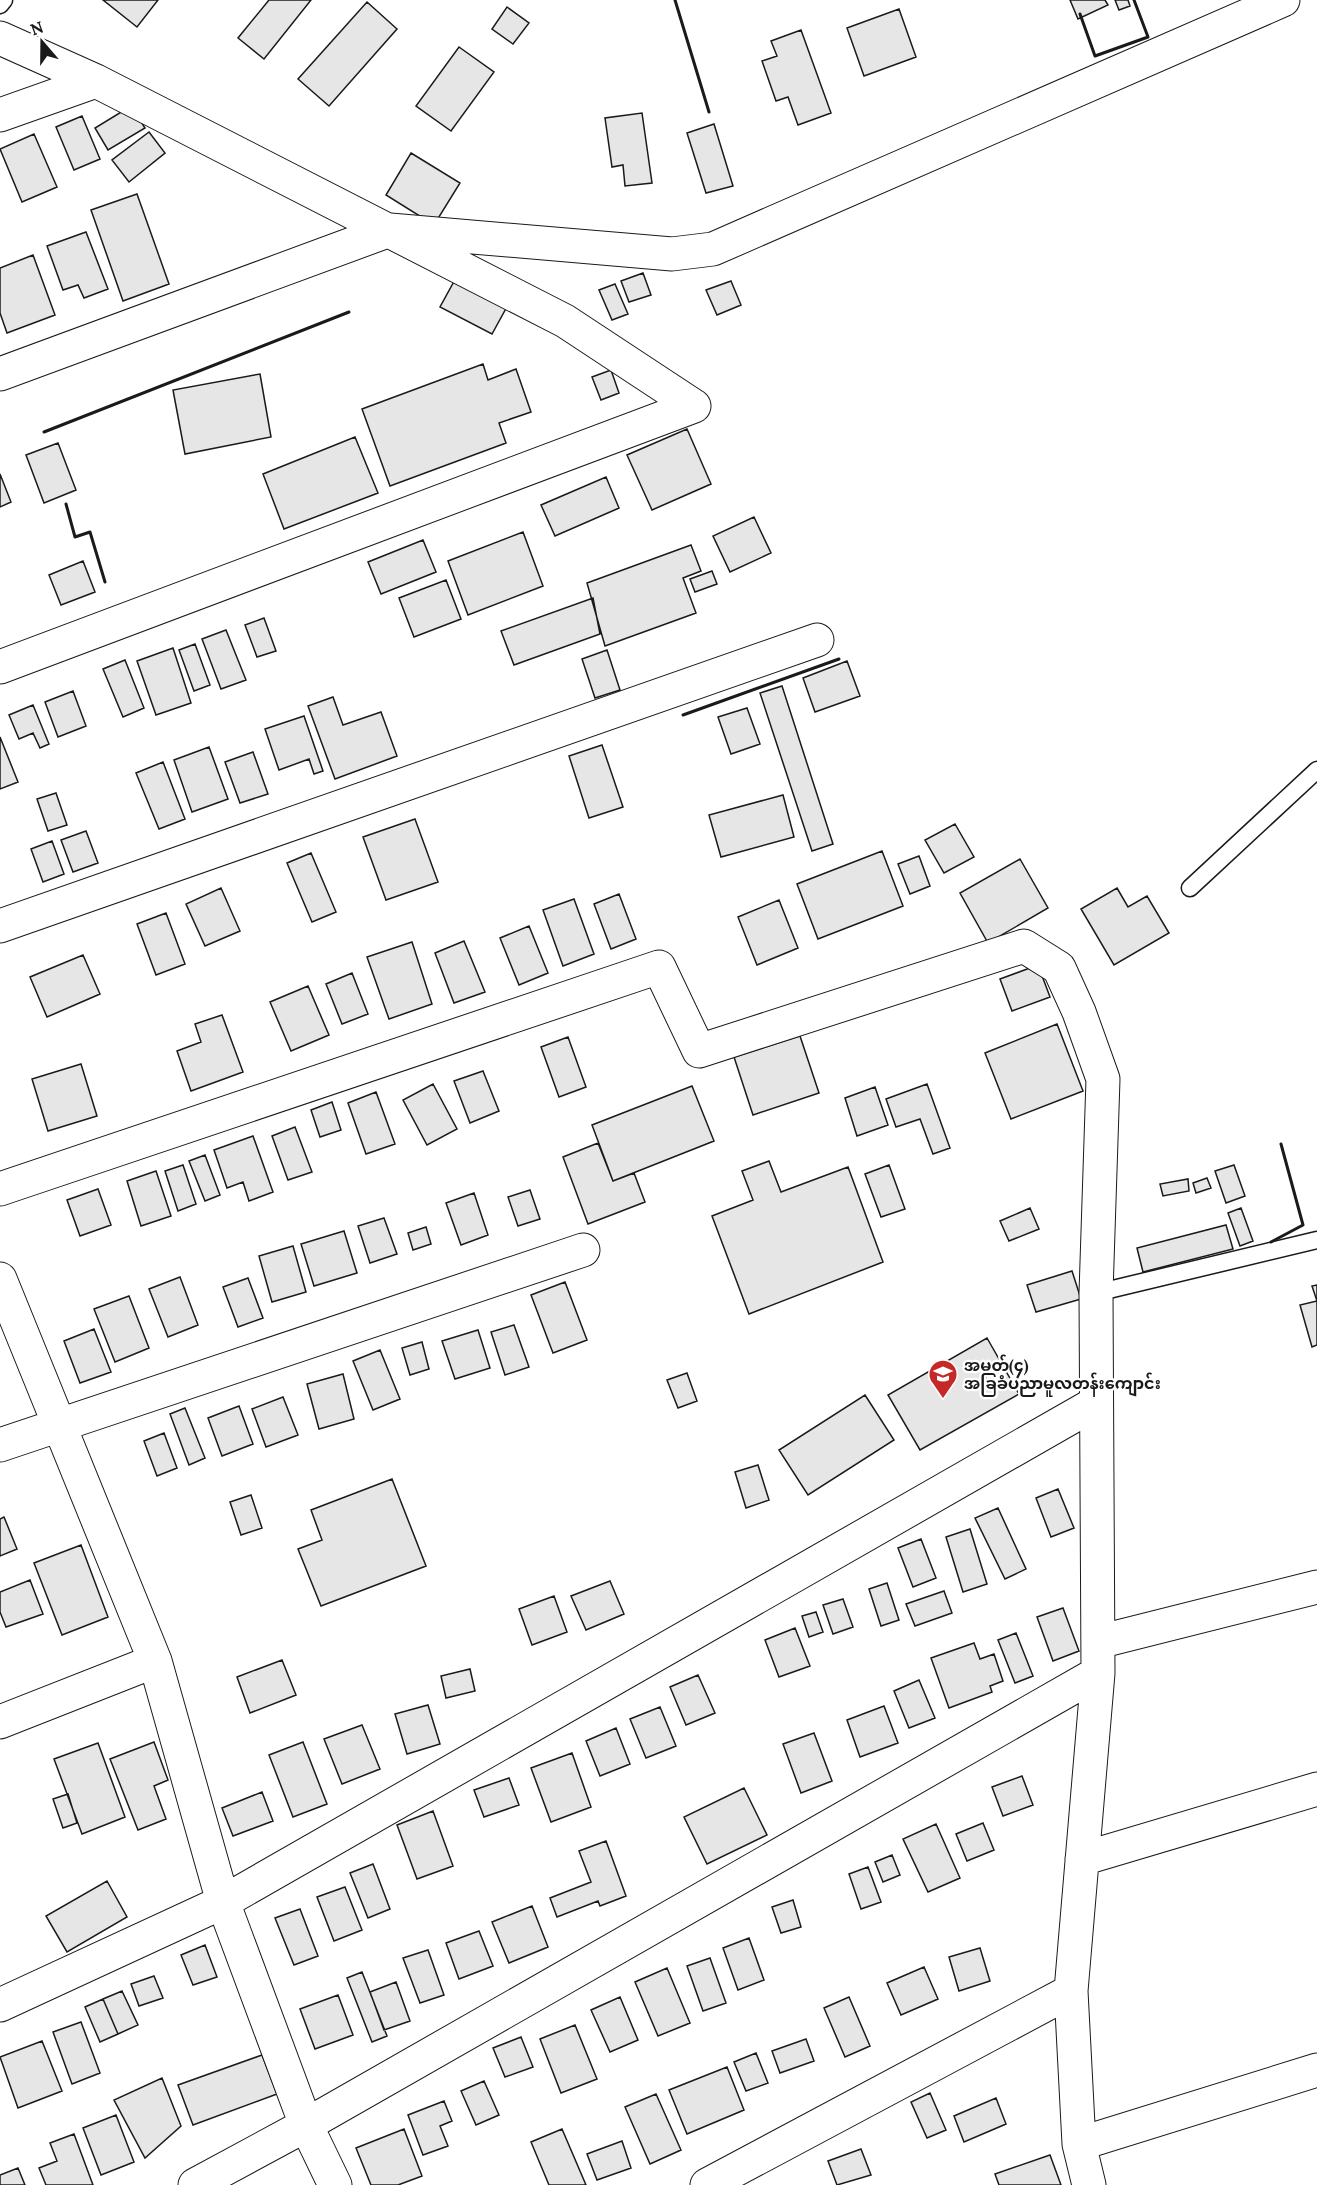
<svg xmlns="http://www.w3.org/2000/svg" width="1317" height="2185" viewBox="0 0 1317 2185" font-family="Lora,'Noto Sans Myanmar',serif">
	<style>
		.building { fill: #e6e6e6; stroke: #1a1a1a; stroke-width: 1.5 }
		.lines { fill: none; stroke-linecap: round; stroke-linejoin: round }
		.service-casing { stroke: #1a1a1a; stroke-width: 19 }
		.minor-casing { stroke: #1a1a1a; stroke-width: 35 }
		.service { stroke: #fff; stroke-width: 16 }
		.minor { stroke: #fff; stroke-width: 33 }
		.wall { stroke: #1a1a1a; stroke-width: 3 }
		.labels { text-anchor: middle; stroke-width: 4.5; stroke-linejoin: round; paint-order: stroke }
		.poi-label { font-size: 16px; font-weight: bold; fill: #1a1a1a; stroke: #fff; text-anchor: start }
	</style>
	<rect width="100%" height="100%" fill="#fff"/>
	<path class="building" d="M103 0H158L137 27Z
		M269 0H311L264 59 238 38Z
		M1070 0H1105L1108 5 1078 19Z
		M1115 0H1128L1130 6 1119 10Z
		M367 2 397 29 329 106 298 79Z
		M507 7 529 23 513 44 492 29Z
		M899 9 916 57 864 76 847 28Z
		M801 30 831 113 798 125 788 97 776 101 762 61 777 56 771 41Z
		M459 47 494 72 451 131 416 106Z
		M131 106 145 128 108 150 95 128Z
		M642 113 652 183 625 186 623 165 612 167 605 118Z
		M82 116 100 159 74 170 56 127Z
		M714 124 733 186 706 193 687 133Z
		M149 132 165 153 129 182 112 160Z
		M34 134 57 187 22 202 0 149Z
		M411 153 460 183 434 225 386 195Z
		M137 194 169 284 123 301 91 210Z
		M86 232 108 289 84 298 78 285 63 290 47 246Z
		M33 255 55 315 7 333 0 313V268Z
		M643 273 651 295 629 302 621 281Z
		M457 276 509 303 492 334 440 307Z
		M731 281 741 305 717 315 706 290Z
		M615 284 628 314 612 320 599 290Z
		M483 364 488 380 516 369 531 412 499 423 506 443 390 486 362 409Z
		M611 370 619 393 601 400 592 377Z
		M260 374 271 437 185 454 173 390Z
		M687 429 711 484 652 510 627 455Z
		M355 437 378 493 284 529 263 474Z
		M58 443 76 490 44 503 26 455Z
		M0 474 11 502 0 507Z
		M606 477 619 508 555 536 541 505Z
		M754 517 771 553 730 572 713 536Z
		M523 532 543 586 468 615 448 561Z
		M423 540 436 572 381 594 368 562Z
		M691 545 701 571 683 578 696 613 605 646 587 583Z
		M83 561 95 592 61 605 49 575Z
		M712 571 717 584 695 592 690 579Z
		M446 580 461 619 414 637 399 598Z
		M593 598 600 634 514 665 501 631Z
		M264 618 276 651 257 657 245 625Z
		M226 630 246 680 221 689 202 639Z
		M195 644 210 685 194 691 179 650Z
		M173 648 191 703 156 715 137 661Z
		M607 650 620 690 595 698 582 659Z
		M125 660 144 708 123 717 103 669Z
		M847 661 860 696 815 712 803 678Z
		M782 686 833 844 812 851 760 693Z
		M73 691 86 726 58 737 45 702Z
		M333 697 343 725 381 712 397 756 335 779 308 706Z
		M33 705 49 744 40 748 33 733 19 739 9 715Z
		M747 708 760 744 731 754 718 717Z
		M304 716 323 771 314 774 309 759 279 770 265 729Z
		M0 737 18 782 0 789Z
		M602 745 623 807 589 818 569 756Z
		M209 747 228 799 192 812 174 760Z
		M253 752 268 794 240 803 225 762Z
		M163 762 185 819 159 829 136 773Z
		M56 793 67 825 48 831 37 799Z
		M783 795 794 837 721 857 709 815Z
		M415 819 438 882 386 900 363 837Z
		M955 824 974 857 944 873 925 840Z
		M86 831 98 863 73 872 61 840Z
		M52 841 64 874 43 882 31 849Z
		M882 851 903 906 818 939 797 884Z
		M311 853 336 912 312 922 287 863Z
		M919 856 930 886 910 894 898 864Z
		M1020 859 1048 908 988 943 960 893Z
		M221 888 240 931 205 946 186 904Z
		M1117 888 1128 907 1147 896 1169 933 1114 965 1081 909Z
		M619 894 636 939 611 949 594 904Z
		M574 899 594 954 563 966 543 910Z
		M779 900 798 948 757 965 738 917Z
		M166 913 185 964 156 975 137 924Z
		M529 926 548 973 519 985 500 938Z
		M464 941 485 992 454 1003 435 953Z
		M412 942 432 1004 389 1019 367 957Z
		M83 955 100 994 47 1017 30 977Z
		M1038 965 1050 997 1012 1011 1000 979Z
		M352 973 368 1014 342 1024 326 984Z
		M308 986 329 1035 291 1051 270 1002Z
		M222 1015 243 1072 191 1091 177 1051 201 1042 195 1024Z
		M1057 1024 1083 1091 1011 1119 985 1053Z
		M800 1036 819 1093 753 1115 734 1057Z
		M568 1037 586 1087 559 1097 541 1047Z
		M81 1064 97 1116 48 1131 32 1079Z
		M483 1071 499 1111 470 1123 454 1081Z
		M433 1084 457 1129 427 1145 403 1100Z
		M927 1084 950 1148 933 1154 920 1119 896 1127 886 1099Z
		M692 1086 714 1141 613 1181 592 1125Z
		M875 1087 888 1125 857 1136 845 1098Z
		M376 1092 395 1144 366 1154 348 1103Z
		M332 1102 341 1130 320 1137 311 1110Z
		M295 1127 312 1172 288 1180 272 1136Z
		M253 1136 273 1192 249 1201 243 1182 227 1188 214 1150Z
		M598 1143 613 1181 634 1173 645 1202 588 1224 563 1157Z
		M205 1155 220 1195 205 1201 189 1161Z
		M769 1161 781 1192 848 1167 883 1262 749 1314 712 1216 753 1200 742 1171Z
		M183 1165 196 1204 178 1211 165 1171Z
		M889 1165 905 1209 881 1217 865 1174Z
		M1234 1165 1245 1196 1226 1203 1215 1171Z
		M156 1171 171 1216 141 1226 127 1181Z
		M1207 1178 1211 1188 1196 1193 1193 1183Z
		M1188 1179 1189 1191 1163 1196 1160 1184Z
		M98 1189 111 1225 80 1236 67 1200Z
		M530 1190 540 1219 518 1226 508 1197Z
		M474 1193 488 1235 461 1245 446 1203Z
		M1030 1208 1039 1229 1009 1241 1000 1221Z
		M1241 1208 1253 1241 1240 1246 1228 1213Z
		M384 1218 397 1254 370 1263 358 1226Z
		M1226 1225 1233 1249 1143 1272 1137 1248Z
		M426 1227 431 1244 413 1250 408 1233Z
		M344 1231 357 1273 314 1286 301 1244Z
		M293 1246 306 1292 272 1302 259 1256Z
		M1072 1271 1081 1299 1036 1312 1027 1285Z
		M180 1277 198 1325 168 1337 149 1289Z
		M248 1278 263 1318 238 1327 223 1287Z
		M565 1282 587 1340 553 1353 531 1295Z
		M1317 1285V1345L1312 1347 1300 1305 1317 1301 1312 1286Z
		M129 1296 149 1348 115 1362 94 1309Z
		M514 1325 529 1367 505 1375 491 1332Z
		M94 1329 111 1372 80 1383 64 1341Z
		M478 1330 490 1368 455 1379 442 1341Z
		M987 1338 1019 1394 920 1450 888 1395Z
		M422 1342 429 1369 410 1375 402 1348Z
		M380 1350 400 1399 373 1410 353 1361Z
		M687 1373 697 1401 678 1408 667 1380Z
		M343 1374 354 1419 319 1429 307 1384Z
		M865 1395 894 1440 808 1495 779 1450Z
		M283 1397 298 1435 266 1447 252 1409Z
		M239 1406 253 1444 222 1456 208 1418Z
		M185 1408 205 1458 189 1465 170 1414Z
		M164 1433 177 1468 157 1476 144 1441Z
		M758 1465 769 1500 746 1508 735 1472Z
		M392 1479 426 1566 321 1606 298 1549 322 1540 311 1510Z
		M1058 1489 1074 1528 1051 1537 1036 1498Z
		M251 1495 262 1528 241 1535 230 1502Z
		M998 1508 1026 1569 1005 1579 975 1518Z
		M4 1517 17 1549 0 1556V1519Z
		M970 1529 987 1584 963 1592 946 1537Z
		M921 1539 936 1578 913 1587 898 1548Z
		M81 1545 108 1617 62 1635 34 1563Z
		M30 1580 43 1614 6 1627 0 1612V1592Z
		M610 1581 624 1614 586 1630 571 1596Z
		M887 1583 899 1620 881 1626 869 1589Z
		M944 1591 952 1613 915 1626 906 1604Z
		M554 1596 567 1632 532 1645 519 1609Z
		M843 1599 853 1627 833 1634 823 1605Z
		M1063 1608 1079 1651 1053 1661 1037 1617Z
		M816 1612 823 1632 809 1637 802 1616Z
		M795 1628 810 1666 779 1677 765 1640Z
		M1016 1633 1033 1676 1015 1683 998 1640Z
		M974 1643 980 1659 994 1654 1003 1681 990 1686 992 1692 949 1708 931 1658Z
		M282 1660 296 1695 250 1713 237 1677Z
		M470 1669 475 1691 446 1698 441 1676Z
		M698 1675 715 1713 686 1725 670 1687Z
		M919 1680 935 1718 909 1728 894 1691Z
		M428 1705 440 1744 407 1754 395 1714Z
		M884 1706 898 1743 860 1757 847 1720Z
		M660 1707 676 1746 646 1758 630 1719Z
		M362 1725 380 1769 342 1784 324 1739Z
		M616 1728 630 1764 600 1776 586 1741Z
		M814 1733 832 1781 801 1793 783 1744Z
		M154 1742 168 1780 154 1786 166 1819 138 1830 110 1759Z
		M303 1742 327 1804 293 1817 269 1755Z
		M98 1743 125 1817 82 1834 54 1759Z
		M572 1753 591 1807 551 1822 531 1768Z
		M1022 1776 1033 1805 1003 1816 992 1787Z
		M509 1778 519 1805 484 1817 474 1790Z
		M744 1788 767 1835 707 1864 684 1817Z
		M262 1792 273 1821 233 1836 222 1808Z
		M68 1794 77 1823 63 1828 53 1799Z
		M433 1811 453 1866 417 1879 397 1825Z
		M983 1823 994 1850 967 1861 956 1834Z
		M936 1824 960 1878 928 1892 903 1839Z
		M606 1841 626 1896 600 1906 598 1901 557 1917 550 1898 591 1882 579 1851Z
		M892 1855 900 1875 883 1882 875 1862Z
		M373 1864 390 1909 368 1918 350 1873Z
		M868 1867 881 1902 861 1909 849 1874Z
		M107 1881 127 1917 67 1952 46 1916Z
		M345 1887 362 1930 334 1941 317 1897Z
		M793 1900 801 1927 781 1933 772 1907Z
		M532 1906 548 1947 509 1963 492 1922Z
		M300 1909 318 1956 294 1965 275 1918Z
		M479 1931 493 1966 459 1979 446 1943Z
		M749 1938 764 1980 738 1990 723 1948Z
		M205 1945 217 1977 193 1985 181 1955Z
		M980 1948 990 1981 959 1991 949 1957Z
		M428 1950 444 1995 420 2003 403 1958Z
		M710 1958 726 2003 703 2011 687 1966Z
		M924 1967 938 1999 901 2015 887 1983Z
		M667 1968 690 2023 658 2036 635 1982Z
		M362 1972 387 2036 372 2042 347 1978Z
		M154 1976 163 1998 139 2006 131 1984Z
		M396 1982 410 2021 384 2030 370 1992Z
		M122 1991 138 2025 118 2034 103 1999Z
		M338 1995 353 2035 315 2049 300 2009Z
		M620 1997 638 2040 610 2052 591 2010Z
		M849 1997 870 2046 845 2057 824 2008Z
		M103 1999 118 2034 100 2042 85 2007Z
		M81 2022 100 2073 72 2084 53 2032Z
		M575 2025 597 2079 561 2093 540 2039Z
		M521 2037 533 2067 505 2077 493 2048Z
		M806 2039 814 2061 780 2073 772 2051Z
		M42 2041 62 2091 18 2108 0 2057Z
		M756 2053 768 2083 746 2091 734 2062Z
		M262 2055 277 2094 193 2125 178 2085Z
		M727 2067 744 2110 687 2134 669 2090Z
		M162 2078 181 2126 145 2158 114 2100Z
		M484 2081 499 2115 476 2125 461 2091Z
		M930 2093 946 2130 927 2138 911 2102Z
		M656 2094 681 2150 650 2164 625 2107Z
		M996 2098 1006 2124 964 2142 954 2116Z
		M444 2101 452 2121 440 2126 448 2146 423 2155 408 2115Z
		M116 2115 134 2162 101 2175 83 2128Z
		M404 2129 422 2176 398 2185H371L356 2148Z
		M562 2129 586 2185H549L531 2142Z
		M74 2134 93 2185H46L39 2168 57 2161 50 2143Z
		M622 2141 631 2168 597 2180 587 2154Z
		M861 2149 871 2175 837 2185 828 2161Z
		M1050 2155 1061 2185H999L995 2174Z
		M18 2168 25 2185H0V2175Z"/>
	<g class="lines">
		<g class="service-casing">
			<path id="service" d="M0 5 4 0
				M1190 888 1317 770
				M1096 1293 1317 1240"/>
		</g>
		<g class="minor-casing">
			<path id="minor" d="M0 38 96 81 565 321 694 406
				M0 115 96 81
				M0 374 390 230 672 254 713 249 1283 0
				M0 667 694 406
				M0 926 817 640
				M0 1189 659 967 699 1051 1024 946 1059 968 1079 1012 1103 1079 1096 1293 1098 1673 1071 1991 1079 2144 1089 2185
				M0 1279 155 1661 223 1902 306 2125 335 2185
				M0 1445 583 1250
				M1098 1642 1317 1587
				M0 1722 155 1661
				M1082 1859 1317 1789
				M0 2005 223 1902 1096 1403
				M1079 2144 1317 2070
				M195 2185 306 2125 1098 1673
				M707 2185 1071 1991"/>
		</g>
		<use href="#service" class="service"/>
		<use href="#minor" class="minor"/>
		<path class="wall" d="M675 0 709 112
			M1080 14 1095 56 1148 37 1134 0
			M44 432 349 312
			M66 504 75 537 90 532 105 582
			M683 715 839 659
			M1271 1242 1303 1225 1281 1144"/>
	</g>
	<defs>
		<g id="school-pin" transform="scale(1.5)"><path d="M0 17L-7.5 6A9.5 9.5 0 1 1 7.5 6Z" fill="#c62828" stroke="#fff"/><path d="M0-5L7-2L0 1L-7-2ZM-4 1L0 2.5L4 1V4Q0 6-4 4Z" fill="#fff"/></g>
	</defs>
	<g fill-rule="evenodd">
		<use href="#school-pin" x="943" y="1374"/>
	</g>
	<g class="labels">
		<g class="poi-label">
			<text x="964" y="1371">အမှတ်(၄)<tspan x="964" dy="18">အခြခံပညာမူလတန်းကျောင်း</tspan></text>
		</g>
	</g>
	<g transform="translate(42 42) rotate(340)" stroke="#ffffff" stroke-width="4.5" paint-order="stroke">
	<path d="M0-4.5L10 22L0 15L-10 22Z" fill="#1a1a1a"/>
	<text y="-9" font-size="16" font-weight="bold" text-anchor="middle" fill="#1a1a1a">N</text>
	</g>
</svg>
